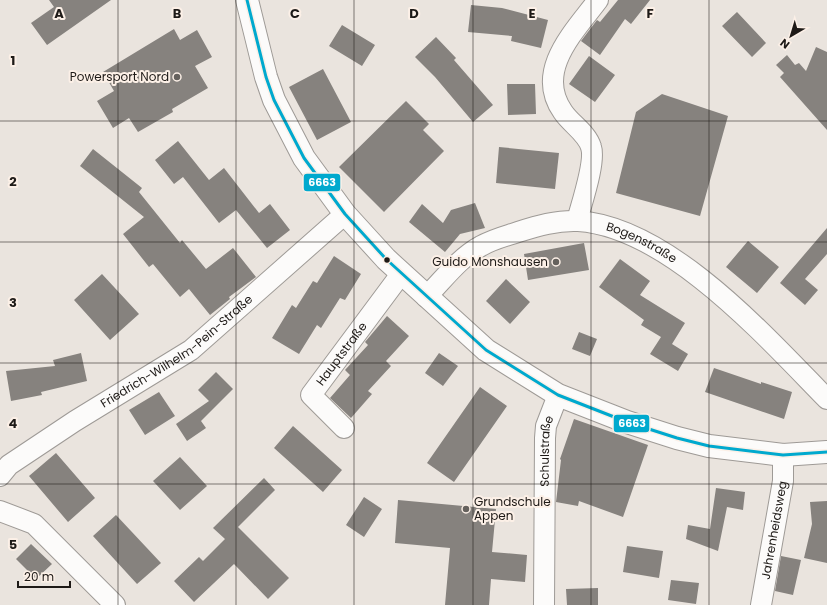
<svg xmlns="http://www.w3.org/2000/svg" width="827" height="605" viewBox="0 0 827 605" font-family="Poppins,sans-serif">
	<style>
		.building { fill: #86827e }
		.lines { fill: none; stroke-linecap: round; stroke-linejoin: round }
		.minor-casing { stroke: #9e9a96; stroke-width: 22 }
		.secondary-casing { stroke: #9e9a96; stroke-width: 24 }
		.minor { stroke: #fcfbfa; stroke-width: 20 }
		.secondary { stroke: #fcfbfa; stroke-width: 22 }
		.bus-1-casing { stroke: #fcf0e7; stroke-width: 6 }
		.bus-1 { stroke: #00a9ce; stroke-width: 3 }
		.grid { fill: none; stroke: #1e1a17; stroke-width: 1; stroke-opacity: 0.55 }
		.poi-dot { fill: #65615d; stroke: #fcf0e7; stroke-width: 1.5 }
		.bus-dot { fill: #1e1a17; stroke: #fcf0e7; stroke-width: 1.5 }
		.labels { text-anchor: middle; stroke-width: 4; stroke-linejoin: round; paint-order: stroke }
		.poi-label { font-size: 12px; fill: #1e1a17; stroke: #fcf0e7; text-anchor: end }
		.street-label { font-size: 12px; fill: #1e1a17; stroke: #fcf0e7 }
		.grid-label { font-size: 13px; text-anchor: middle; font-weight: bold; fill: #1e1a17; stroke: #fcf0e7; stroke-width: 4; stroke-linejoin: round; paint-order: stroke }
		.line-badge { stroke: #fcf0e7; stroke-width: 1.5 }
		.badge-label { font-size: 11px; text-anchor: middle; font-weight: bold; fill: #fff }
	</style>
	<rect width="100%" height="100%" fill="#eae4de"/>
	<path class="building" d="M49 0H111L47 45 31 23 54 7Z
		M618 0H650L631 24 625 19 600 55 581 41 597 20 600 22Z
		M471 5 502 8 548 20 541 48 511 41 512 36 468 32Z
		M737 12 766 43 752 57 722 26Z
		M342 25 375 45 362 66 329 46Z
		M174 29 180 40 197 30 212 57 195 66 208 88 172 109 173 112 138 132 129 118 113 128 97 101 114 91 103 72Z
		M436 37 456 58 454 60 493 105 473 122 435 77 415 57Z
		M816 47 827 52V130L780 77 784 73 776 65 787 55 795 65 799 63 806 71Z
		M589 56 615 75 595 102 569 84Z
		M323 69 351 122 317 140 289 87Z
		M507 84H535L536 114 508 115Z
		M662 94 728 116 700 216 616 193 636 112Z
		M406 101 429 124 423 130 444 151 384 212 339 167Z
		M178 141 209 180 224 168 259 213 270 204 290 230 267 248 236 210 219 223 183 177 174 184 155 160Z
		M499 147 559 153 555 189 496 183Z
		M93 149 142 188 139 192 180 243 182 240 206 269 233 248 256 277 229 297 230 299 210 315 189 289 180 297 153 264 149 267 123 234 144 217 80 166Z
		M475 203 485 228 460 234 445 252 409 222 422 204 443 223 451 210Z
		M827 228V254L805 279 818 290 805 305 780 283Z
		M748 241 779 267 757 293 726 267Z
		M584 243 589 270 528 280 524 254Z
		M334 256 361 274 345 300 340 298 321 328 317 325 299 354 272 338 292 305 296 308 313 281 317 283Z
		M620 259 650 281 640 295 685 323 672 344 688 354 678 371 650 354 661 337 641 325 644 320 599 287Z
		M102 274 139 314 110 340 74 300Z
		M506 279 530 302 510 324 486 301Z
		M387 316 409 336 386 361 391 366 368 391 372 394 351 418 330 398 350 375 345 370 368 345 365 342Z
		M579 332 597 339 590 356 572 349Z
		M81 353 87 381 41 392 42 395 11 401 6 371 55 366 53 360Z
		M439 353 458 366 443 386 425 373Z
		M714 368 761 384V382L792 392 784 419 705 392Z
		M216 372 233 389 201 421 206 428 187 441 176 424 209 401 198 390Z
		M480 387 507 406 454 482 427 463Z
		M159 392 175 416 145 435 129 410Z
		M574 419 648 445 623 517 579 501 578 506 556 502 561 460 560 459Z
		M293 426 342 470 323 492 274 448Z
		M56 453 95 498 68 522 29 476Z
		M180 457 207 486 180 510 153 481Z
		M264 478 275 490 238 527 289 578 268 599 234 564 194 602 174 581 199 557 203 561 225 539 213 528Z
		M716 488 745 492 743 510 727 507 718 551 686 539 688 525 710 529Z
		M364 497 382 509 364 537 346 525Z
		M398 500 496 509 492 552 527 555 525 582 491 579 489 605H445L450 548 395 543Z
		M827 501V563L804 558 812 524 810 502Z
		M116 515 161 563 137 584 93 536Z
		M31 544 52 564 36 579 16 559Z
		M627 546 663 551 659 578 623 572Z
		M781 556 801 560 793 595 775 591Z
		M671 580 699 583 696 604 668 600Z
		M598 588V605H567L566 589Z"/>
	<g class="lines">
		<g class="minor-casing">
			<g id="minor">
				<path d="M577 221C581 205 596 162 591 147 587 133 571 124 563 112 534 71 574 32 598 0"/>
				<path id="s1" d="M426 297C444 279 459 258 481 246 493 239 506 236 518 232 537 226 557 220 578 221 669 227 766 337 827 399"/>
				<path id="s2" d="M344 428 311 395 401 274"/>
				<path id="s3" d="M0 476 9 465 75 421 191 350 345 214"/>
				<path d="M0 511 34 524 115 605"/>
				<path id="s4" d="M544 605 545 438 546 426 558 395"/>
				<path id="s5" d="M761 605 783 481V455"/>
			</g>
		</g>
		<g class="secondary-casing">
			<path id="secondary" d="M247 0 266 77 274 100 304 158 345 214 386 259 486 350 558 395 627 422 677 438 709 446 783 455 827 452"/>
		</g>
		<use href="#minor" class="minor"/>
		<use href="#secondary" class="secondary"/>
		<g class="bus-1-casing">
			<path id="bus-1" d="M247 0 266 77 274 100 304 158 345 214 386 259 486 350 558 395 627 422 677 438 709 446 783 455 827 452"/>
		</g>
		<use href="#bus-1" class="bus-1"/>
	</g>
	<path class="grid" d="M118 0V605M236 0V605M354 0V605M473 0V605M591 0V605M709 0V605M0 121H827M0 242H827M0 363H827M0 484H827"/>
	<g class="poi-dot">
		<circle cx="177" cy="77" r="4"/>
		<circle cx="556" cy="262" r="4"/>
		<circle cx="466" cy="509" r="4"/>
	</g>
	<circle class="bus-dot" cx="387" cy="260" r="3.5"/>
	<g class="labels">
		<g class="poi-label">
			<text x="169" y="81">Powersport Nord</text>
			<text x="548" y="266">Guido Monshausen</text>
			<text x="474" y="506" text-anchor="start">Grundschule<tspan x="474" dy="14">Appen</tspan></text>
		</g>
		<g class="street-label">
			<text dy="4" stroke="none"><textPath href="#s1" startOffset="244">Bogenstraße</textPath></text>
			<text dy="4" stroke="none"><textPath href="#s3" startOffset="217">Friedrich-Wilhelm-Pein-Straße</textPath></text>
			<text dy="4" stroke="none"><textPath href="#s2" startOffset="98">Hauptstraße</textPath></text>
			<text dy="4" stroke="none"><textPath href="#s4" startOffset="154">Schulstraße</textPath></text>
			<text dy="4" stroke="none"><textPath href="#s5" startOffset="76">Jahrenheidsweg</textPath></text>
		</g>
	</g>
	<g class="grid-label">
		<text x="59" y="18">A</text>
		<text x="177" y="18">B</text>
		<text x="295" y="18">C</text>
		<text x="414" y="18">D</text>
		<text x="532" y="18">E</text>
		<text x="650" y="18">F</text>
		<text x="13" y="65">1</text>
		<text x="13" y="186">2</text>
		<text x="13" y="307">3</text>
		<text x="13" y="428">4</text>
		<text x="13" y="549">5</text>
	</g>
	<g class="line-badge">
		<rect x="303" y="173" width="38" height="19" rx="4" fill="#00a9ce"/>
		<rect x="613" y="414" width="37" height="19" rx="4" fill="#00a9ce"/>
	</g>
	<g class="badge-label">
		<text x="322" y="186">6663</text>
		<text x="632" y="427">6663</text>
	</g>
	<g transform="translate(791 36) rotate(218)" stroke="#fcf0e7" stroke-width="3" paint-order="stroke">
	<path d="M0-3L7 15L0 10L-7 15Z" fill="#1e1a17"/>
	<text y="-6" font-size="11" font-weight="bold" text-anchor="middle" fill="#1e1a17">N</text>
	</g>
	<path d="M18 581v6h52v-6" fill="none" stroke="#1e1a17" stroke-width="2"/>
	<text x="24" y="581" font-size="12" fill="#1e1a17" stroke="#fcf0e7" stroke-width="3" paint-order="stroke">20 m</text>
</svg>
